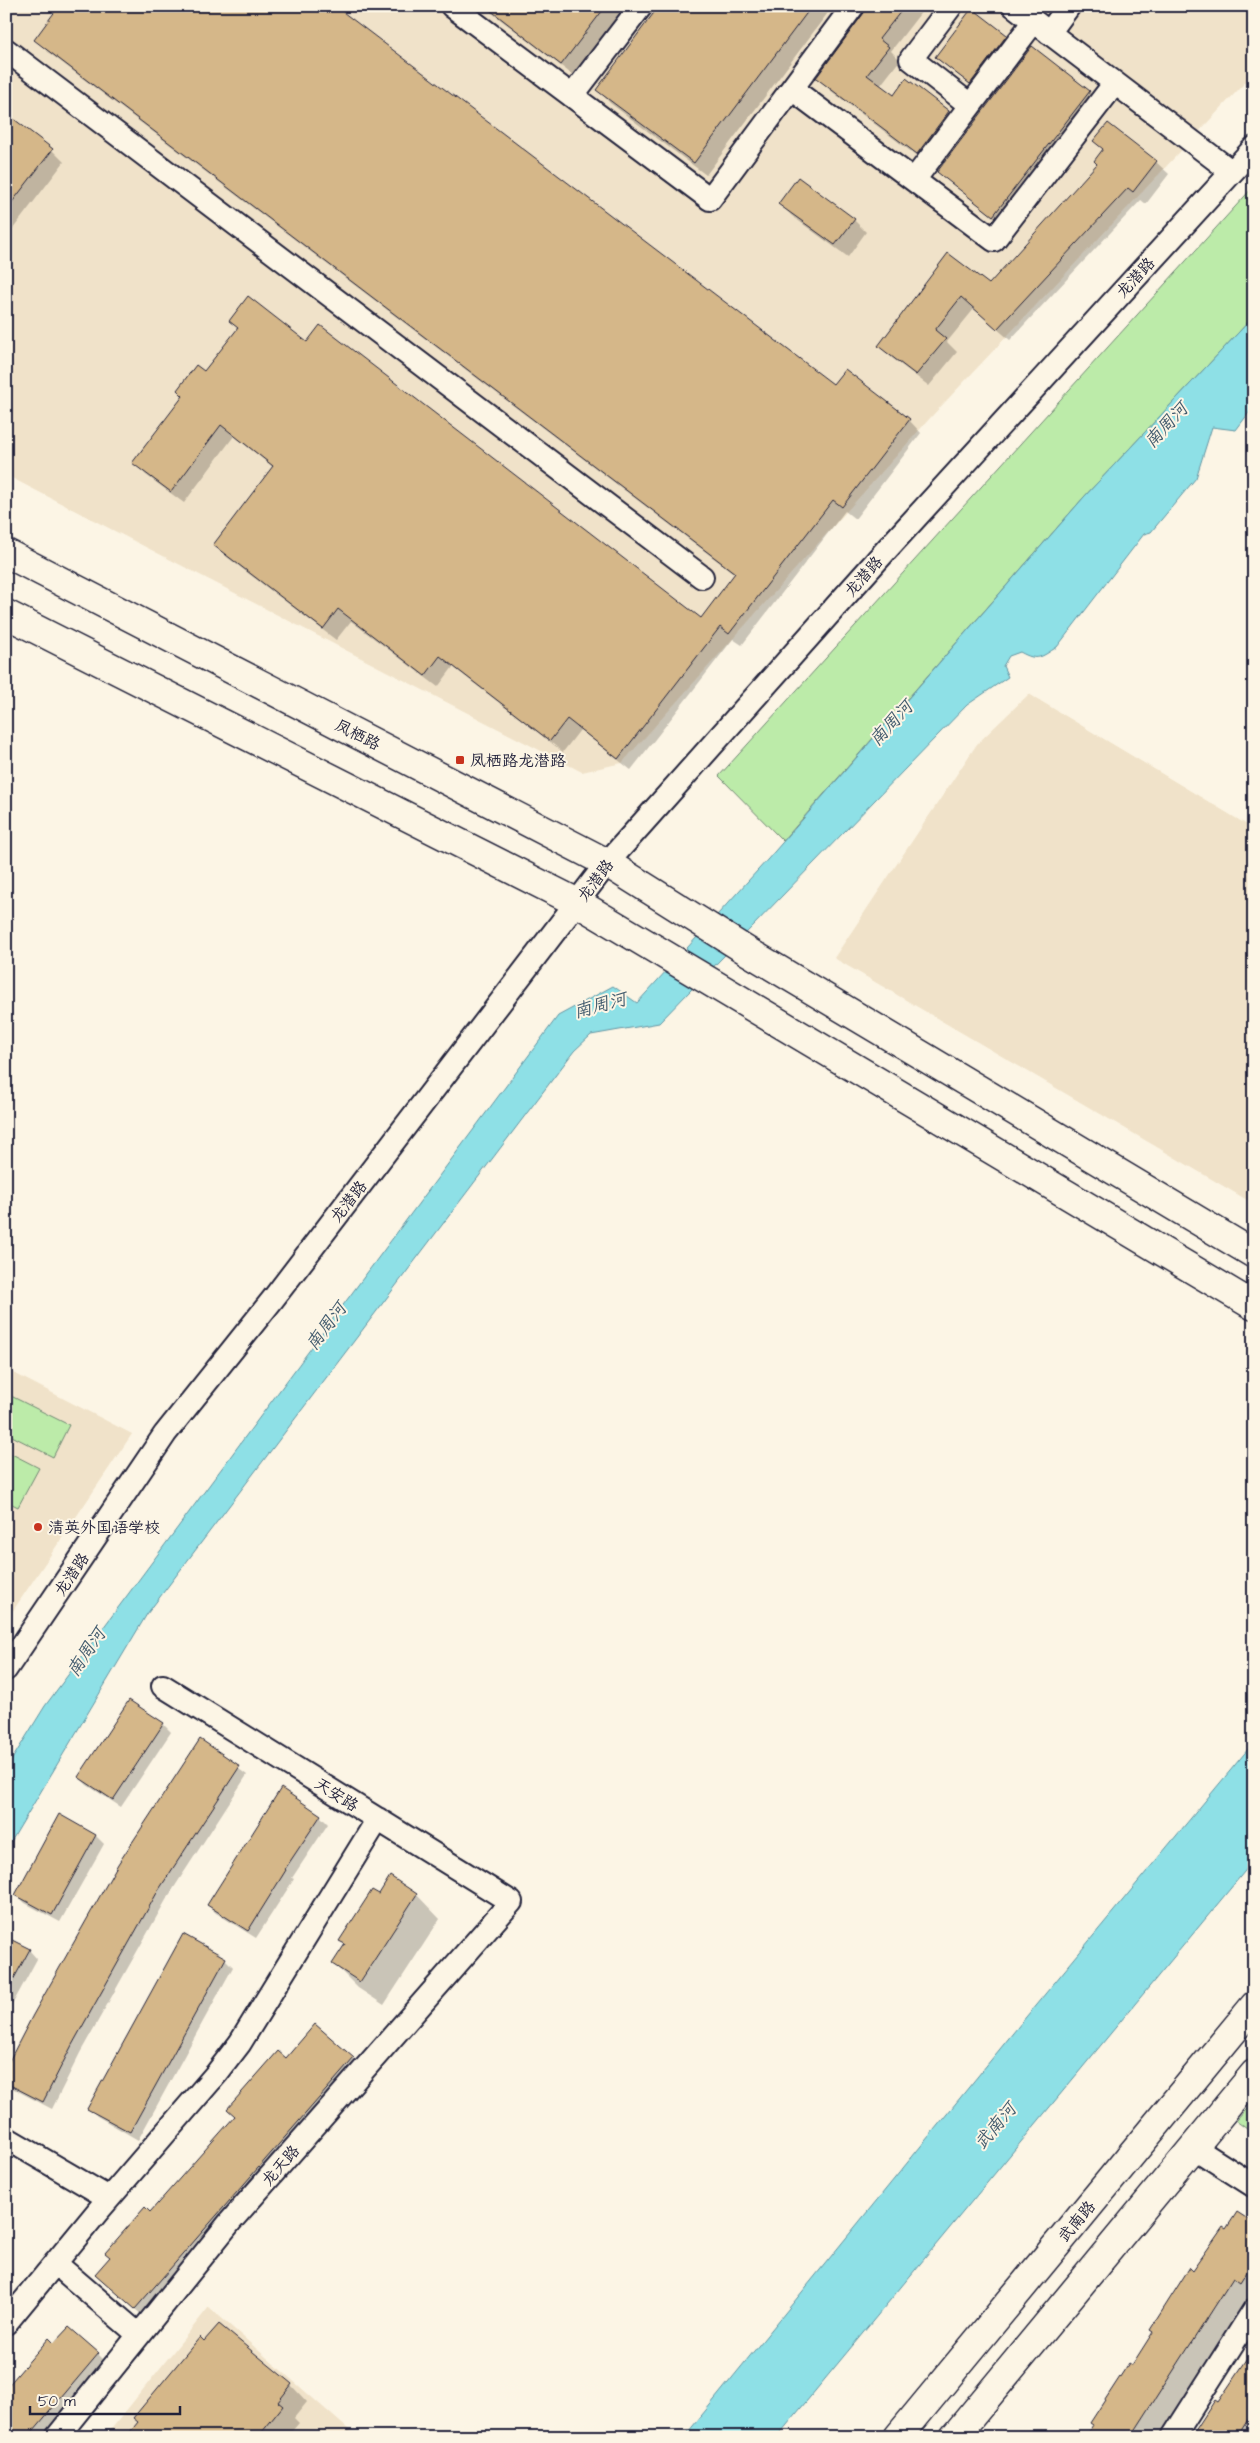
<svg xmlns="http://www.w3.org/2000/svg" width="1260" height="2443" viewBox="0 0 1260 2443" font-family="'Architects Daughter','LXGW WenKai TC',sans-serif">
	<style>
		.built { fill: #f0e2c9 }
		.green { fill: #bceba9; stroke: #6f8672 }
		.water { fill: #8ee0e6; stroke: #6394a2 }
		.shadow { fill: #0003 }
		.building { fill: #d5b789; stroke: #22223b }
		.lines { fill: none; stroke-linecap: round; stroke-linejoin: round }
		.minor-casing { stroke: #22223b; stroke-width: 26 }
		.major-casing { stroke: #22223b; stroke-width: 31 }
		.minor { stroke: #fcf5e5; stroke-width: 22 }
		.major { stroke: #fcf5e5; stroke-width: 28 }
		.poi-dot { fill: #c8321e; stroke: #fcf5e5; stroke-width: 2 }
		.labels { text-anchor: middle; stroke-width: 4; stroke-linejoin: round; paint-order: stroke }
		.street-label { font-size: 16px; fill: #22223b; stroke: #fcf5e5 }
		.poi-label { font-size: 16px; fill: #22223b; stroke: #fcf5e5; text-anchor: start }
		.water-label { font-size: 18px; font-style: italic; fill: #425b6e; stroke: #fcf5e5 }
	</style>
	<rect width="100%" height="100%" fill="#fcf5e5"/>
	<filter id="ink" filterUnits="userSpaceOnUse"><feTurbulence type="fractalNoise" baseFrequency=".02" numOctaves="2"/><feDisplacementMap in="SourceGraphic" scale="10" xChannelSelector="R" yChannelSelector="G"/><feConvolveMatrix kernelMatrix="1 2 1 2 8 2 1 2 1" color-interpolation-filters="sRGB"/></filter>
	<g filter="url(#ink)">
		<path class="built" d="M6 6H1254V73L931 417 622 763 582 772 6 475Z
			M1029 694 1254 829V1204L834 958 977 744Z
			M6 1369 132 1434 6 1621Z
			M209 2307 357 2437H105Z"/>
		<path class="green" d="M1254 186V316L1084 497 783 841 719 776Z
			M7 1394 69 1425 53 1457 6 1433Z
			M6 1451 39 1468 18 1507 6 1501Z
			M1254 2101V2134L1236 2121Z"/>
		<path class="water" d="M1254 316V406L1236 430 1212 427 1196 478 1151 532 1144 534 1057 647C1041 657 1038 662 1020 652L1009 656 1003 666 1008 677 967 705 659 1023 591 1035 574 1051 147 1614 6 1850V1769L45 1706 558 1016 613 986 637 1003 768 859 1084 497Z
			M1254 1742V1860L777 2437H684L1026 2017Z"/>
		<path class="shadow" d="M483 6H630L574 76Z
			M661 6H833L706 175 610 103 598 90Z
			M873 6H926L891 51 900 60 880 86 894 96 906 80 948 112 961 125 930 166 830 90 818 78Z
			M1006 36 1018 48 983 95 936 57Z
			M36 40 833 386 845 371 909 420 921 433 855 519 845 511 742 645 733 639 631 770 580 730 563 752 453 667 438 687 351 621 336 640 227 557 215 545 274 468 234 436 184 503 146 475 134 463 239 329 230 321 307 344 701 620 736 575 48 52Z
			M1089 92 1101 104 1006 227 938 172Z
			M6 115 52 150 64 162 6 238Z
			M1108 124 1156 162 1169 174 1146 204 1141 200 1010 340 974 309 947 342 957 352 929 386 892 358 879 346 948 255 989 285 1099 165 1104 150Z
			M780 204 854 220 866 232 848 257 792 216Z
			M129 1702 163 1724 171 1732 121 1807 87 1785 79 1777Z
			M201 1741 247 1775 166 1900 80 2053 52 2109 10 2087 6 2084V2070Z
			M60 1816 96 1836 104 1844 60 1922 25 1903 17 1895Z
			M320 1816 328 1824 292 1878 294 1879 256 1938 216 1913 208 1905Z
			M416 1894 440 1919 384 2005 358 1988 334 1964 346 1945 341 1941 379 1896Z
			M6 1938 29 1950 37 1959 6 2016Z
			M225 1959 233 1967 138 2140 97 2116 89 2108Z
			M353 2058 371 2077 154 2326 96 2274 286 2060Z
			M1254 2225V2307L1171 2437H1087L1193 2272 1226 2231Z
			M1254 2343V2437H1194L1253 2352 1250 2348Z
			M55 2345 98 2354 115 2371 60 2437H6Z
			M291 2385 307 2402 294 2418 299 2423 287 2437H127Z"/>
		<path class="building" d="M59 6H335L833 384 845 369 910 419 842 507 833 500 729 634 720 627 618 759 567 719 550 741 440 656 425 676 338 609 323 629 213 545 273 466 221 425 171 492 132 463 183 396 177 390 196 365 204 371 238 328 229 321 248 296 307 342 320 325 701 618 735 573 34 40Z
			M485 6H606L561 65Z
			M659 6H812L694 163 596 90Z
			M869 6H905L879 39 889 47 867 75 894 95 906 78 949 111 917 154 816 78Z
			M972 8 1007 35 970 84 935 57Z
			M1032 46 1090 91 993 216 937 172Z
			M6 113 53 149 6 210Z
			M1108 123 1157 161 1133 192 1128 188 997 329 961 297 935 330 946 339 916 375 878 346 948 253 989 284 1097 164 1094 161 1103 149 1093 141Z
			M798 177 855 219 835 245 778 204Z
			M129 1700 164 1723 113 1800 78 1777Z
			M200 1739 240 1766 158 1891 72 2045 43 2102 6 2083V2067L33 2015 118 1864Z
			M281 1788 321 1815 285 1869 286 1870 248 1931 207 1905Z
			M59 1814 96 1835 52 1915 15 1895Z
			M390 1876 417 1894 360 1982 332 1964 345 1944 339 1941 372 1890 379 1894Z
			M183 1934 226 1958 130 2132 87 2109Z
			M6 1937 30 1949 6 1993Z
			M315 2024 354 2058 135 2309 95 2274 110 2257 105 2253 145 2207 150 2212 235 2116 227 2109 278 2051 286 2058Z
			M1237 2212 1254 2223V2261L1240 2283 1233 2278 1131 2437H1085L1093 2425 1090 2423 1129 2363 1132 2365 1153 2332 1150 2330 1190 2267 1193 2270 1223 2227 1226 2229Z
			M219 2324 292 2384 278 2402 283 2406 258 2437H126L138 2422 133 2418 200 2337 204 2341Z
			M69 2327 99 2353 28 2437H6V2388L49 2338 54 2343Z
			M1254 2349V2410L1237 2437H1191L1215 2400 1218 2402Z"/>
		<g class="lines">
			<g class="minor-casing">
				<path id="minor" d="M452 6 710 199 853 6
					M951 6 911 59 970 105
					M1014 6 1232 172
					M1049 33 1069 6
					M6 50 702 577
					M792 89 994 240 1115 83
					M572 96 641 6
					M914 180 1034 21
					M6 1669 165 1434 273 1299 607 863 888 548 1254 148
					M6 2138 109 2198
					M1193 2147 1254 2186
					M55 2263 139 2335
					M6 2323 98 2211 217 2073 240 2043 378 1819
					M57 2437 230 2222 511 1902 163 1686
					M1173 2437 1254 2310"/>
			</g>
			<g class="major-casing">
				<path id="major" d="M6 553 607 863 747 951 1254 1254
					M6 614 578 903 1254 1306
					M898 2437 1254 2006
					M954 2437 1254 2074"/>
			</g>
			<use href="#minor" class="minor"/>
			<use href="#major" class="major"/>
		</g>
	</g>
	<g class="poi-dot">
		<rect x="455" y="755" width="10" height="10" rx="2.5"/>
		<circle cx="38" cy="1527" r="5"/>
	</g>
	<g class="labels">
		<g class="street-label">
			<text transform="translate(1135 277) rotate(-47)" y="6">龙潜路</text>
			<text transform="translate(863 576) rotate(-48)" y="6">龙潜路</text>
			<text transform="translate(358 734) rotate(27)" y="6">凤栖路</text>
			<text transform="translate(595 880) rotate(-53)" y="6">龙潜路</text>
			<text transform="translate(348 1201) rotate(-52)" y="6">龙潜路</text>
			<text transform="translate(71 1574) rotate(-56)" y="6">龙潜路</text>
			<text transform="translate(337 1794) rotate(32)" y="6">天安路</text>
			<text transform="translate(280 2165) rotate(-49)" y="6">龙天路</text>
			<text transform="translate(1076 2221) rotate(-50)" y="6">武南路</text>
		</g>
		<g class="poi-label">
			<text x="470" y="766">凤栖路龙潜路</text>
			<text x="48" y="1533">清英外国语学校</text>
		</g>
		<g class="water-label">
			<text transform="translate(1166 425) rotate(-47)" y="6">南周河</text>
			<text transform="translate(891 723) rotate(-47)" y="6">南周河</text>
			<text transform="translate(600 1005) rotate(-15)" y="6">南周河</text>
			<text transform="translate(326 1326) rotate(-53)" y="6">南周河</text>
			<text transform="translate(86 1652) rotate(-56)" y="6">南周河</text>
			<text transform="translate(995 2126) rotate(-50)" y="6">武南河</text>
		</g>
	</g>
	<rect width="1260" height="2443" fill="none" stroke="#fcf5e5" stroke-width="25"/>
	<rect x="12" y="12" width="1235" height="2418" fill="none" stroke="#22223b" stroke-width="2" filter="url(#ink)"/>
	<path d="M30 2406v8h150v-8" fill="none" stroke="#22223b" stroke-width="2.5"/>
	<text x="38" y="2406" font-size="15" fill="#22223b" stroke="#fcf5e5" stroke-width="4" paint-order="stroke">50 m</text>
</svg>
